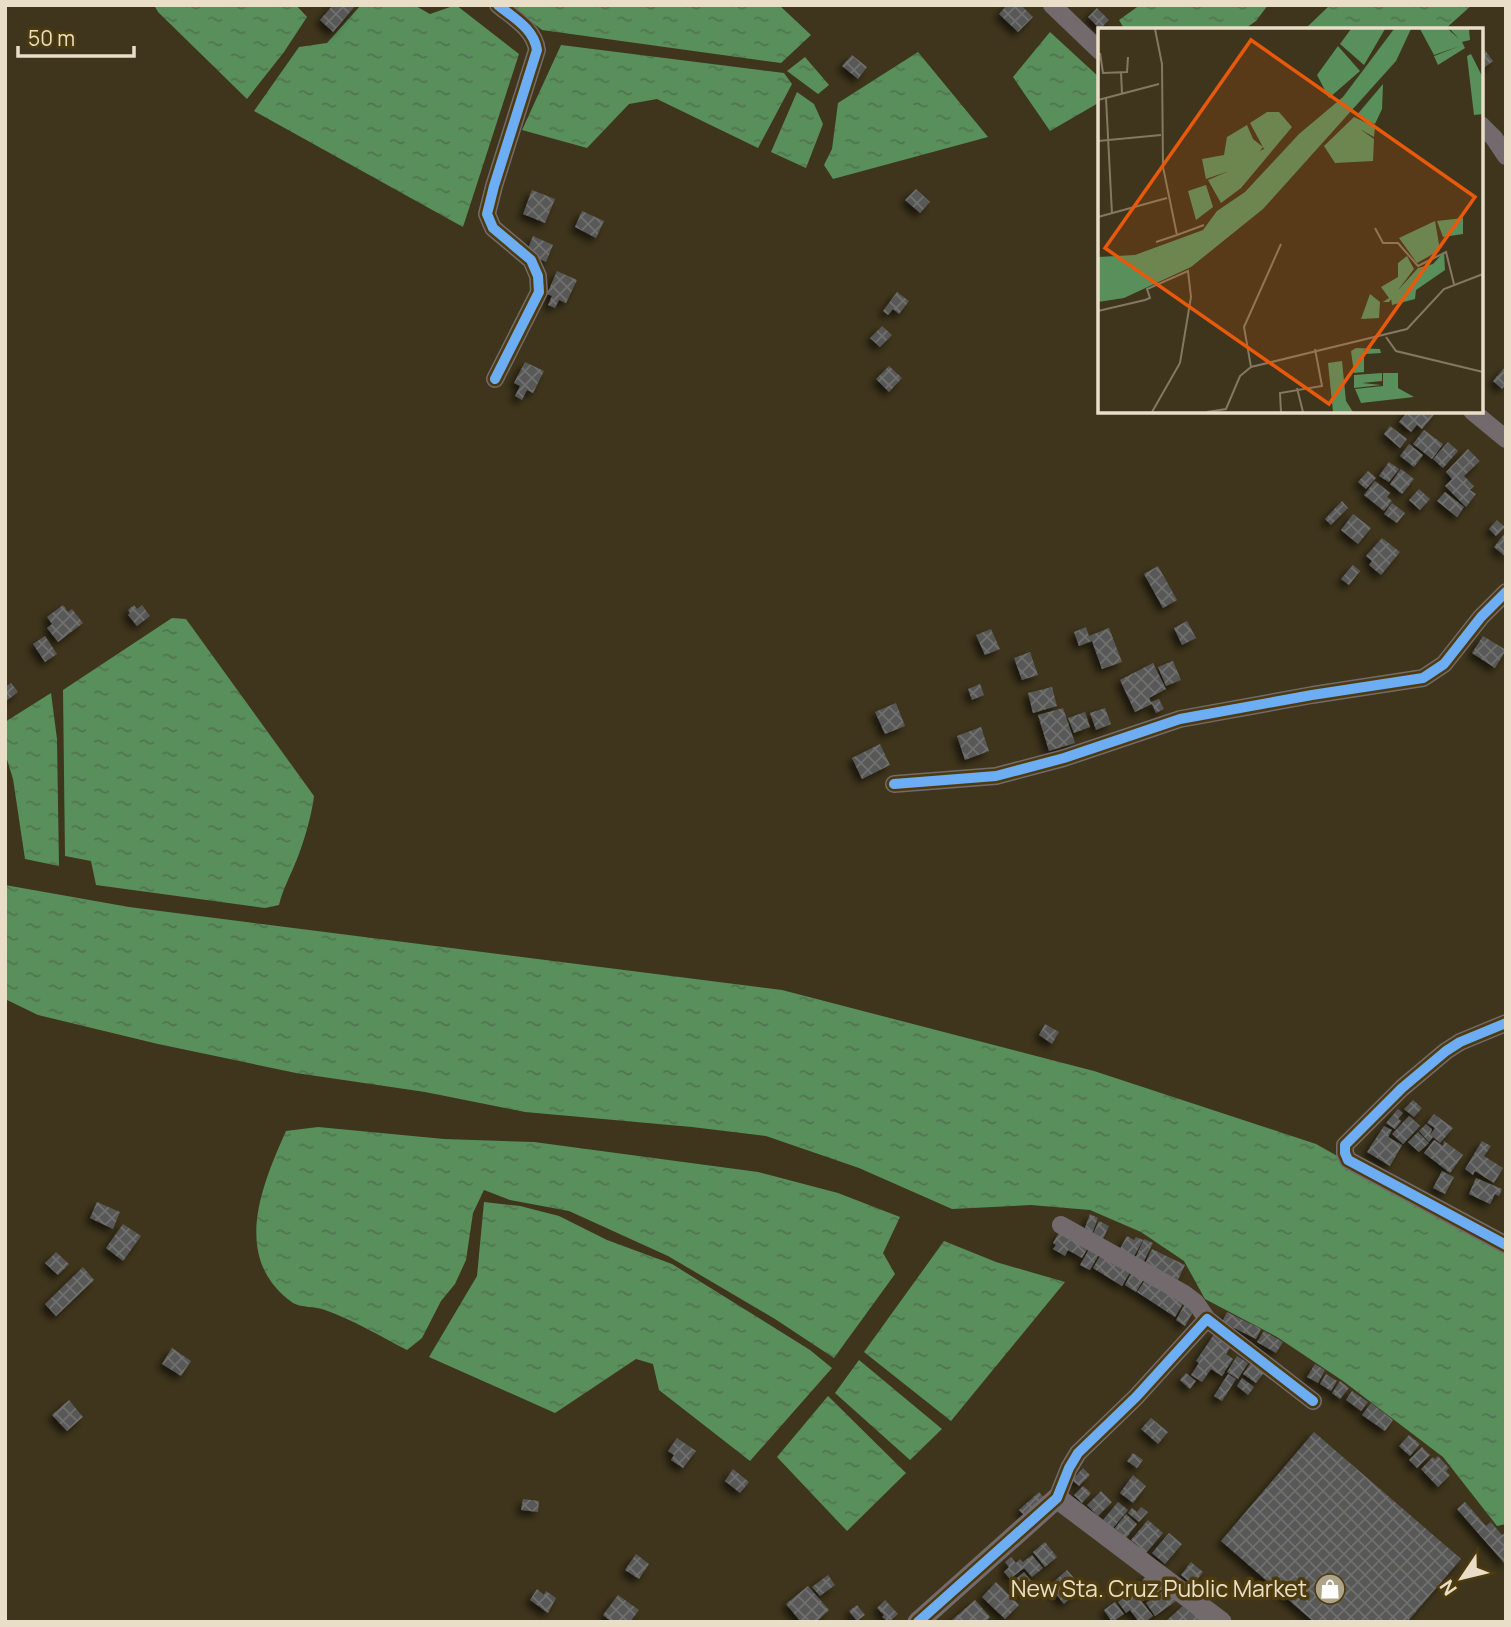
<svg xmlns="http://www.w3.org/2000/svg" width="1511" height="1627" viewBox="0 0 1511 1627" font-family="Manrope,sans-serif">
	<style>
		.water { fill: url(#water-ripples) }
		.building { fill: url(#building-cross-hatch); filter: url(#shadow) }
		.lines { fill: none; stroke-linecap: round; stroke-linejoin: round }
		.minor { stroke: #736a6e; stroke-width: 18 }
		.tertiary { stroke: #736a6e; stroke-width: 21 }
		.cycleway-casing { stroke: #4d3b0e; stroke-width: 15 }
		.cycleway { stroke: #6dadf4; stroke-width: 10 }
		.labels { text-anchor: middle; stroke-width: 7; stroke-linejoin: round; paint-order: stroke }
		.poi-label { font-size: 23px; fill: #e9dfc8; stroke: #4d3b0e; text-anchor: end }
		.inset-road { fill: none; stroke: #837961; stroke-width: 2 }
		.view { fill: #e8590c; fill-opacity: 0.15; stroke: #e8590c; stroke-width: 3.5 }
		.inset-edge { fill: none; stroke: #e9dfc8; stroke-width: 3.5 }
	</style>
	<defs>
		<pattern id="water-ripples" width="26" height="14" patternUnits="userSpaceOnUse" patternTransform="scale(1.75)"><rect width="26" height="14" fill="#588f5b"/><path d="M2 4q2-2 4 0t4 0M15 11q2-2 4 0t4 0" fill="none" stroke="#527450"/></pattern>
		<pattern id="building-cross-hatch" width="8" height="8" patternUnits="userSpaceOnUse" patternTransform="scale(1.75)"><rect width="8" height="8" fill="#585858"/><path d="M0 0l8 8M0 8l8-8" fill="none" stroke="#70706e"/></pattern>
		<filter id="shadow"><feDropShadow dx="-4.5" dy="4.5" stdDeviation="3.5" flood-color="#0009"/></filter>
	</defs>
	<rect width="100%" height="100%" fill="#3f351c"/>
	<path class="water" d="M154 5H296L307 17 284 52 247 99 158 12Z
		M361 5H414L430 14 456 5 519 54 463 227 254 111 299 47 327 43Z
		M510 5H779L811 35 781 63 542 30Z
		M1140 5H1268L1256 21 1243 30H1125L1119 20Z
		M1330 5H1472L1444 30H1304Z
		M1050 32 1100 78V102L1050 131 1013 77Z
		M561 45 784 73 792 84 758 148 657 99 629 104 587 148 522 130Z
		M918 52 988 137 833 179 824 165 832 149 838 103Z
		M805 57 829 85 818 94 787 71Z
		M797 92 814 104 823 124 806 168 771 152Z
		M172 618 186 619 314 796C312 814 304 842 297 859 291 875 283 888 279 905L265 908 96 885 91 861 65 856 63 690Z
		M51 693 57 739 59 866 25 859 13 779 5 753V722Z
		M5 885 129 907 782 990 1094 1071 1316 1144 1506 1251V1524L1497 1526 1443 1457 1343 1381 1277 1337 1205 1299 1184 1261 1141 1232 1090 1210 1031 1205 952 1209 859 1168 766 1136 692 1127 525 1112 425 1092 296 1073 158 1044 38 1015 5 999Z
		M318 1127 444 1139 534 1142 758 1172 838 1193 900 1217 883 1253 895 1274 834 1358 775 1319 668 1256 569 1211 510 1200 484 1190 473 1213 466 1260 455 1284 441 1301 422 1338 407 1350C380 1336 353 1320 325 1310 315 1306 302 1308 293 1303 231 1259 261 1187 286 1131Z
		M484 1202 520 1206 559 1216 607 1240 672 1264 810 1350 832 1368 750 1461 659 1390 653 1364 636 1359 555 1413 429 1357 477 1276Z
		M944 1241 996 1262 1065 1282 951 1421 864 1352Z
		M859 1360 942 1429 910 1460 835 1393Z
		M828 1396 906 1473 847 1531 777 1457Z"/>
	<path class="building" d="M333 5H356L333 32 320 20Z
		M1007 5H1021L1033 17 1018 32 999 14Z
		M1097 8 1109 20 1100 29 1088 17Z
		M1481 45 1493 61 1481 70Z
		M852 55 867 67 858 79 842 66Z
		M916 189 930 202 920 213 905 200Z
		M532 190 555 199 545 223 523 214Z
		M582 211 604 221 596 238 575 227Z
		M533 236 553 245 546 262 526 253Z
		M557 271 577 280 566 303 559 300 555 308 548 305 552 296 547 294Z
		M897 292 909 301 899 314 893 309 888 315 883 311Z
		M882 326 892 335 880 347 870 338Z
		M525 362 544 371 533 393 527 390 522 400 515 396 520 386 514 383Z
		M889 366 902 378 889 392 876 379Z
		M1506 366V384L1502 389 1493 381Z
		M1405 411H1437L1422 429 1417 425 1411 432 1399 422 1405 415Z
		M1390 426 1407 439 1400 448 1384 434Z
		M1424 430 1443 444 1432 459 1413 444Z
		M1448 442 1458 451 1443 468 1433 459Z
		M1409 444 1423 455 1414 467 1400 456Z
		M1468 449 1480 461 1464 476 1474 486 1470 490 1476 494 1466 507 1445 486 1452 479 1446 472Z
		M1389 462 1399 469 1389 482 1379 476Z
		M1401 469 1414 479 1402 494 1390 484Z
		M1368 471 1376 478 1366 489 1358 482Z
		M1375 481 1390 493 1387 497 1392 501 1384 511 1364 495Z
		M1419 489 1430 499 1420 510 1409 500Z
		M1445 492 1464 507 1457 517 1437 501Z
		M1342 501 1348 508 1331 525 1325 519Z
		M1392 503 1405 513 1397 523 1384 514Z
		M1353 514 1371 528 1358 544 1341 530Z
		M1497 520 1505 527 1496 536 1489 529Z
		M1506 532V557L1494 547Z
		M1382 538 1400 552 1381 575 1369 565 1372 561 1366 556Z
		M1353 565 1360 571 1349 585 1341 579Z
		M1158 566 1177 600 1163 608 1144 574Z
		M63 605 68 612 72 609 83 623 58 642 47 628 52 624 47 617Z
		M134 605 137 609 142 605 150 616 137 626 128 615 130 613 128 610Z
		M1187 621 1196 638 1182 645 1174 628Z
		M1086 627 1089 636 1109 628 1122 662 1102 669 1092 641 1079 646 1074 632Z
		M991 629 1000 649 985 655 976 635Z
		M45 636 57 654 45 662 33 644Z
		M1483 636 1506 650 1495 668 1472 653Z
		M1030 652 1038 675 1022 680 1014 658Z
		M1173 661 1181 680 1166 686 1158 667Z
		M1153 663 1166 689 1149 698 1151 702 1159 699 1164 709 1156 713 1152 704 1135 712 1120 680Z
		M11 683 18 692 5 702V687Z
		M980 684 984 695 972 700 968 689Z
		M1052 687 1057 706 1033 713 1028 693Z
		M896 703 905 726 885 734 875 712Z
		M1063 708 1075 743 1049 751 1038 715Z
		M1105 708 1111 724 1096 730 1090 713Z
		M1085 712 1090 727 1074 733 1068 718Z
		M981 727 989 751 965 760 957 736Z
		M880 744 890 765 862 779 852 758Z
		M1045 1024 1059 1032 1052 1044 1039 1035Z
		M1413 1100 1422 1108 1414 1117 1404 1109Z
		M1398 1109 1403 1113 1398 1119 1401 1121 1395 1129 1386 1123Z
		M1434 1114 1453 1128 1440 1143 1433 1137 1429 1142 1419 1131 1426 1124 1432 1129 1430 1135 1435 1128 1427 1123Z
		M1409 1116 1420 1126 1403 1144 1392 1134Z
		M1384 1126 1392 1130 1388 1137 1402 1145 1390 1166 1367 1152Z
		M1418 1132 1429 1143 1419 1152 1408 1142Z
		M1434 1140 1443 1146 1444 1141 1463 1155 1450 1173 1424 1153Z
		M1482 1141 1491 1146 1484 1156 1503 1168 1494 1183 1475 1171 1473 1175 1465 1169Z
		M1442 1171 1454 1177 1445 1194 1433 1188Z
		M1476 1178 1502 1189 1499 1196 1495 1194 1490 1204 1469 1194Z
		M97 1202 120 1212 113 1229 90 1218Z
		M1090 1214 1098 1218 1091 1236 1083 1233Z
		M1099 1221 1109 1226 1102 1241 1092 1236Z
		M123 1224 141 1236 123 1261 106 1248Z
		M1060 1231 1076 1236 1072 1244 1077 1236 1090 1244 1082 1258 1068 1250 1065 1256 1053 1249 1056 1245 1053 1243Z
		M1127 1236 1134 1240 1136 1237 1143 1240 1131 1262 1117 1254Z
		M1144 1239 1153 1243 1141 1267 1133 1263Z
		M1092 1244 1102 1249 1090 1270 1080 1265Z
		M1152 1249 1185 1265 1176 1284 1143 1268Z
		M1103 1251 1132 1269 1122 1286 1093 1268Z
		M56 1252 69 1264 58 1275 45 1263Z
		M83 1267 94 1280 56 1316 45 1304Z
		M1133 1270 1145 1277 1136 1292 1125 1285Z
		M1148 1276 1185 1300 1175 1317 1137 1292Z
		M1185 1304 1194 1310 1185 1326 1176 1320Z
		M1227 1312 1261 1329 1256 1339 1222 1322Z
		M1264 1331 1283 1342 1276 1353 1257 1342Z
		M1215 1333 1233 1344 1226 1354 1233 1359 1225 1371 1223 1370 1225 1372 1222 1376 1211 1369 1202 1382 1191 1375 1199 1363 1196 1361Z
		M172 1348 191 1361 181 1376 162 1364Z
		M1237 1356 1248 1363 1238 1379 1227 1372Z
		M1253 1360 1266 1370 1256 1383 1243 1374Z
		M1315 1364 1325 1370 1318 1383 1307 1377Z
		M1186 1373 1196 1381 1190 1389 1180 1380Z
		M1228 1374 1236 1379 1222 1401 1214 1396Z
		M1326 1374 1337 1381 1331 1391 1320 1384Z
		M1242 1378 1254 1387 1248 1395 1237 1386Z
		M1340 1381 1349 1388 1340 1399 1332 1393Z
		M1352 1391 1368 1402 1361 1411 1346 1400Z
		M69 1400 83 1417 67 1431 52 1415Z
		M1371 1403 1393 1420 1385 1431 1362 1415Z
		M1151 1418 1168 1432 1158 1444 1141 1429Z
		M1314 1432 1461 1559 1407 1622H1314L1221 1541Z
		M1409 1435 1420 1444 1410 1456 1399 1446Z
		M677 1438 696 1451 683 1468 671 1460 674 1455 668 1451Z
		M1422 1447 1430 1455 1417 1468 1409 1460Z
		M1133 1453 1143 1460 1137 1468 1127 1461Z
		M1438 1456 1449 1468 1446 1471 1450 1475 1438 1487 1421 1469 1433 1457 1435 1459Z
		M1083 1468 1090 1475 1079 1486 1072 1480Z
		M733 1469 749 1482 740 1493 725 1481Z
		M1133 1475 1146 1486 1133 1503 1120 1493Z
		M1083 1486 1091 1493 1082 1503 1074 1495Z
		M1101 1491 1112 1502 1098 1516 1087 1505Z
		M1039 1492 1049 1504 1030 1521 1019 1510Z
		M523 1499 539 1501 538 1512 521 1510Z
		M1118 1502 1128 1510 1113 1528 1103 1520Z
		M1465 1502 1486 1526 1491 1522 1502 1535 1506 1532V1565L1457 1509Z
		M1141 1507 1148 1512 1139 1522 1128 1513 1132 1508 1137 1512Z
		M1126 1514 1137 1524 1126 1538 1115 1528Z
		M1148 1520 1163 1533 1146 1553 1131 1540Z
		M1169 1533 1182 1544 1165 1564 1152 1553Z
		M1045 1542 1057 1557 1045 1567 1033 1552Z
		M636 1554 649 1564 639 1579 625 1570Z
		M1032 1555 1043 1568 1032 1577 1024 1568 1010 1579 1004 1572 1009 1567 1005 1562 1011 1557 1016 1563 1020 1559 1023 1562Z
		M1191 1562 1203 1572 1193 1585 1181 1575Z
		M1067 1570 1082 1587 1064 1604 1049 1586Z
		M1024 1572 1033 1583 1021 1594 1012 1582Z
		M1151 1573 1162 1589 1153 1596 1142 1580Z
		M828 1575 835 1585 820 1596 812 1587Z
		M1139 1581 1151 1595 1143 1601 1132 1586Z
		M996 1582 1019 1605 1005 1619 982 1597Z
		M808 1586 829 1610 816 1622H801L786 1604Z
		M1167 1588 1176 1601 1155 1616 1146 1603Z
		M537 1589 544 1595 546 1591 556 1598 548 1613 530 1600Z
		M1133 1590 1153 1616 1145 1622H1139L1130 1610 1126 1613 1118 1602Z
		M618 1595 639 1610 630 1622H612L603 1615Z
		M885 1600 898 1614 889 1622 882 1617 884 1615 877 1608Z
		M975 1600 990 1617 985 1622H953L952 1620Z
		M1115 1602 1124 1614 1112 1622 1104 1610Z
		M1186 1603 1208 1622H1165Z
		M857 1605 865 1615 857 1621 849 1611Z"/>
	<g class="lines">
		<path class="minor" d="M1052 5 1100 51
			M1481 125 1494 138 1506 156
			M495 379 539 292 538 276 531 260 493 228 487 214 494 186 537 50C534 29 514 18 498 5
			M1472 411 1506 439
			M894 784 996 776 1064 758 1180 719 1312 695 1423 678 1444 664 1481 617 1506 592
			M1506 1023 1460 1042 1446 1051 1402 1088 1345 1145V1153L1348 1160 1506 1245
			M1061 1225 1183 1293 1196 1303 1207 1319
			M1057 1498 1069 1468 1078 1453 1136 1397 1207 1319 1313 1401"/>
		<path class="tertiary" d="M918 1622 1057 1498 1221 1622"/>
		<g class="cycleway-casing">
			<path id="cycleway" d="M495 379 539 292 538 276 531 260 493 228 487 214 494 186 537 50C534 29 514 18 498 5
				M894 784 996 776 1064 758 1180 719 1312 695 1423 678 1444 664 1481 617 1506 592
				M1506 1023 1460 1042 1446 1051 1402 1088 1345 1145V1153L1348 1160 1506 1245
				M918 1622 1057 1498 1069 1468 1078 1453 1136 1397 1207 1319 1313 1401"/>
		</g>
		<use href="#cycleway" class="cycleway"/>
	</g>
	<defs>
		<g id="shop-disc" transform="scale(1.575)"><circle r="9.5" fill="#aea48c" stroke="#4d3b0e"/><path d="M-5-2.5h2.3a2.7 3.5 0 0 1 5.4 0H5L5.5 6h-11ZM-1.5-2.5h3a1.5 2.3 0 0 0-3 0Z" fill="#fff"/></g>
	</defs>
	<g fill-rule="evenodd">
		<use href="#shop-disc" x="1330" y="1589"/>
	</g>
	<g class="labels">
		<g class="poi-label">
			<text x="1307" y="1597">New Sta. Cruz Public Market</text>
		</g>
	</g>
	<g transform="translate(1098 28)">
		<rect width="385" height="385" fill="#3f351c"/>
		<path d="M253 1H287L266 37 242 16ZM296 1H313L298 33 165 181 93 239 26 270 0 274V229L37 227 105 202 119 183 147 164 201 106 245 69ZM322 1H350L361 11 352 1H371L372 12 364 14 367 20 340 37 336 28 362 18 336 27ZM240 18 262 43 231 70 219 47ZM373 26 385 50V86L376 87 369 28ZM285 56 284 81 277 96 258 88ZM169 84H181L194 99 143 160 123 175 110 152 131 143 108 151 104 131 126 127 129 109 149 97 155 111 165 119 162 123 166 121 152 95ZM256 89 277 99 276 109 262 101 276 111 275 133 237 135 226 118ZM108 157 115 179 98 192 90 163ZM365 190V206L345 209 339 193ZM337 193 342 222 319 235 301 210ZM346 224 347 242 318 262 317 271 294 277 293 270 320 240 335 236ZM309 228 316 241 291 274H285L291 270 283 259 300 249V235ZM272 266 282 274 281 290 263 291ZM258 320 282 321 283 325 268 326 266 321V344L256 345 253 323ZM244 333 248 373 255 384H235L230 335ZM284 345V353L264 355 283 357 256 360V347ZM285 345H300V360L316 369 263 375 257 361 285 358Z" fill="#588f5b"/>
		<path class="inset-road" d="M57 1 64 36 65 139 79 207 58 214M2 25 5 45 29 44 30 29M23 44 24 66M8 70 14 186M0 72 61 56M0 113 63 107M0 189 69 170M277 200 285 215H300L320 238 348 224 356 256M79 207 106 197M0 283 47 272 52 270 49 261 90 243 93 269 82 335 54 384M288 309 298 323 385 344M153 339 146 299 183 216M199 360 205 384M109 384 128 381 142 348 153 339 309 301 346 261 385 246M183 384 182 365 224 358 217 321"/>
		<path class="view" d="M153 12 377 169 231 376 7 220Z"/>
		<rect width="385" height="385" class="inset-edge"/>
	</g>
	<rect width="1511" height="1627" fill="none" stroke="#e9dfc8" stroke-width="14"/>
	<g transform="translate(1462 1578) rotate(235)" stroke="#4d3b0e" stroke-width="5" paint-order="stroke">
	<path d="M0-5L12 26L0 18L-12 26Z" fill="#e9dfc8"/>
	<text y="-10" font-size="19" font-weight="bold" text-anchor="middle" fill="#e9dfc8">N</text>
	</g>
	<path d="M18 46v10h116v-10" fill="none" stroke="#e9dfc8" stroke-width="3.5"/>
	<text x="28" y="46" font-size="21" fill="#e9dfc8" stroke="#4d3b0e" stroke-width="5" paint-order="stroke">50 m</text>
</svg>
